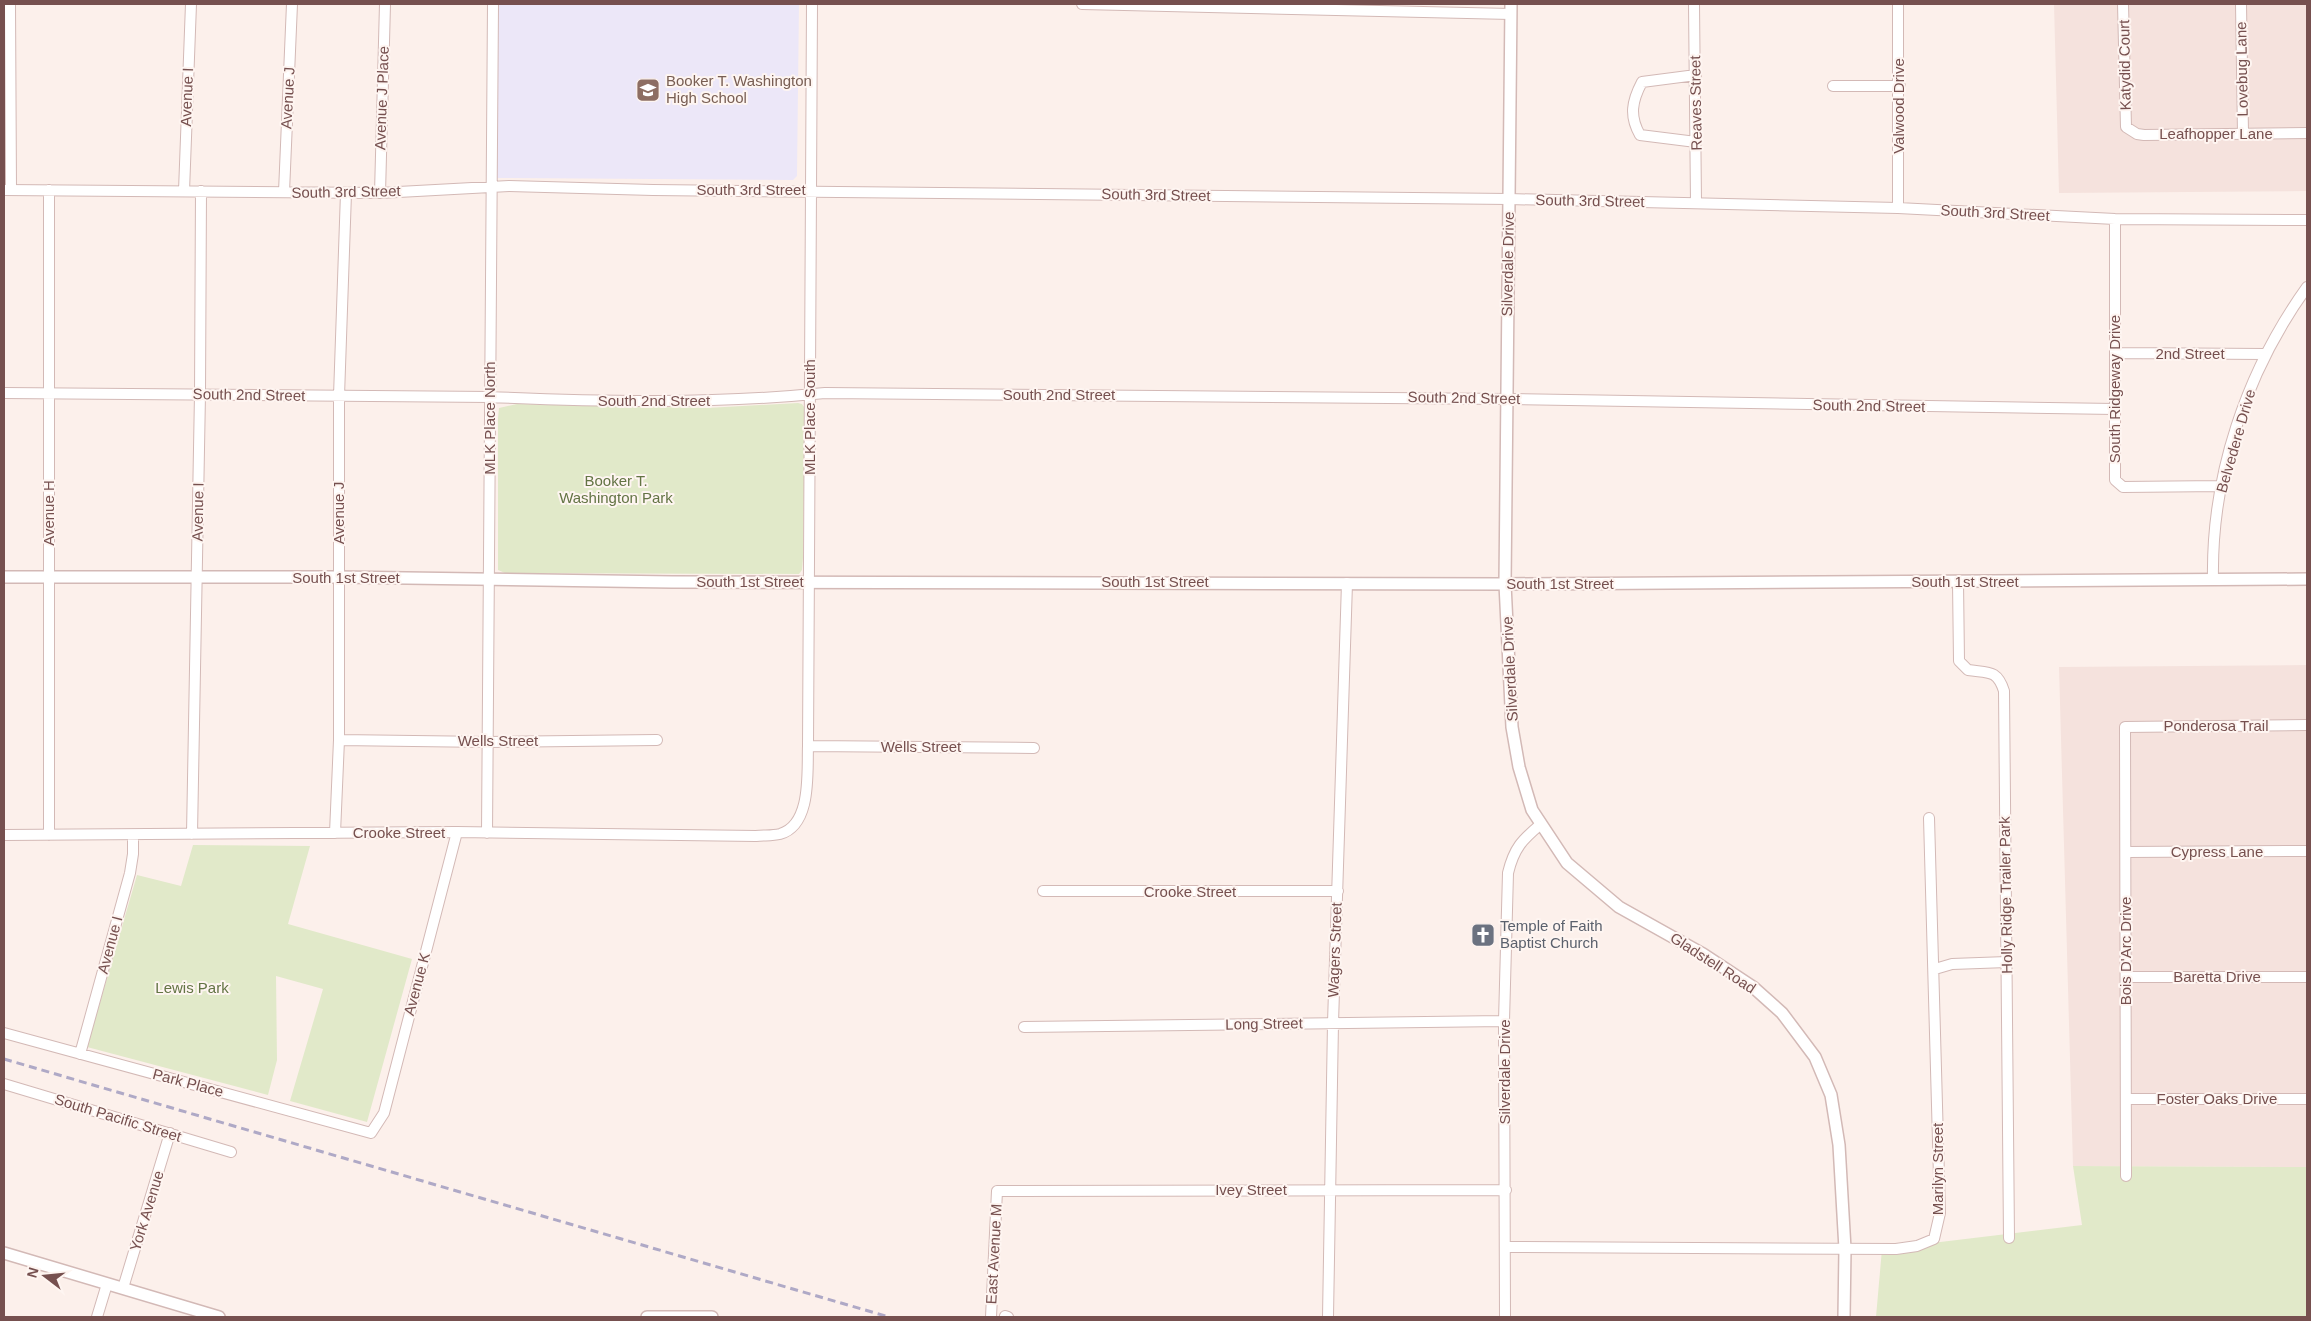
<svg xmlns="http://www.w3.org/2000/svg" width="2311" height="1321" viewBox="0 0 2311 1321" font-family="Arial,sans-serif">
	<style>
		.residential { fill: #f5e2dd }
		.education { fill: #ece7f8 }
		.green { fill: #e1e9c9 }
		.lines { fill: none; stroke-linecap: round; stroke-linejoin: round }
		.minor-casing { stroke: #d3b9b6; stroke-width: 12 }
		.tertiary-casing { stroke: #d3b9b6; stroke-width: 14 }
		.minor { stroke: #fff; stroke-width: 10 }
		.tertiary { stroke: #fff; stroke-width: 11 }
		.rail { stroke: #afa9c6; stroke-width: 3; stroke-dasharray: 8 5; stroke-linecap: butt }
		.labels { text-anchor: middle; stroke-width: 4; stroke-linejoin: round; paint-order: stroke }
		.street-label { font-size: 15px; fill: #76504f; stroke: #fef5f1 }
		.education-label { font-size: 15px; fill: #785e54; stroke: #fef5f1; text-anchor: start }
		.park-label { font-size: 15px; fill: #637444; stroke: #fef5f1 }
		.worship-label { font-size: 15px; fill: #5b616d; stroke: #fef5f1; text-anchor: start }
	</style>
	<rect width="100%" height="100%" fill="#fcf0eb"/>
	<path class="residential" d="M2054 4H2307V191L2059 193Z
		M2307 665V1167L2073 1166 2059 667Z"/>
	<path class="education" d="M498 4H799L797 176 793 180 497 178Z"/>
	<path class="green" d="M798 403 802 404 804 407 805 421 803 558 802 570 799 574 505 573 498 570V418L499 408 517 404 707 408Z
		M193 845 310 846 288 924 412 959 367 1122 290 1101 323 989 276 976 277 1060 268 1095 87 1047 137 875 181 886Z
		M2073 1166 2307 1167V1317H1876L1882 1249 2082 1225Z"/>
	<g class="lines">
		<g class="minor-casing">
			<path id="minor" d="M10 4 11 190
				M1082 4 1511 14
				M1694 4 1696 203
				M1898 4V208
				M2123 4 2126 127 2137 134 2144 135 2307 133
				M2241 4 2243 134
				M1696 75 1642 82C1632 101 1629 116 1640 135L1696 142
				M1833 86H1900
				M4 190 380 193 509 186 653 190 1509 199 1898 208 2115 219 2307 220
				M49 190V835
				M184 191 191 4
				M284 192 292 4
				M380 193 385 4
				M2115 219V480L2123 487 2221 486
				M2115 353 2265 354
				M4 393 490 397C602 402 714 404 825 393L1506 399 2115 409
				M2213 580C2211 476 2246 372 2307 287
				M1958 582 1959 661 1968 670C1988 673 1997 669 2004 691L2009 1238
				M339 740 488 742 657 740
				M808 746 1034 748
				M335 833 339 740V396L346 193
				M487 833 493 4
				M192 834 200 394 201 191
				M4 835 457 832 756 836C764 835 772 836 780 834 812 825 807 772 808 746L812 4
				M2127 852 2307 851
				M1043 891H1338
				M1935 969 1952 964 2007 962
				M2126 977H2307
				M1024 1027 1504 1021
				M4 1033 371 1133 384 1113 457 832
				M80 1054 130 873 133 854V835
				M4 1084 231 1152
				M2126 1099H2307
				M2126 1176 2125 727 2307 725
				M1505 1247 1896 1249 1917 1246 1934 1239 1940 1213 1929 818
				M123 1288 170 1133
				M1005 1316 1008 1317
				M97 1317 107 1284
				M991 1317 997 1191 1506 1190
				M1328 1317 1333 1023 1347 583
				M1505 1317 1504 1021 1508 873C1514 848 1522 840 1541 824"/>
		</g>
		<g class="tertiary-casing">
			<path id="tertiary" d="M1511 4 1505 584 1512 727 1519 767 1532 810 1567 863 1619 907 1703 954 1753 987 1782 1013 1815 1057 1831 1095 1839 1145 1845 1249 1844 1317
				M4 577H338L672 582 1505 584 2307 579
				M4 1253 219 1317
				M647 1317H712"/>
		</g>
		<use href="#minor" class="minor"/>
		<use href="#tertiary" class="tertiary"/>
		<path class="rail" d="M4 1059 889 1317"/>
	</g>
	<defs>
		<g id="school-square" transform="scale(1.25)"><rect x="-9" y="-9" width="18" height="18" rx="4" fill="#8d6e63" stroke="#fef5f1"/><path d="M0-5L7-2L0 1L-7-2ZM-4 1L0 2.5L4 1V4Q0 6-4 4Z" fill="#fff"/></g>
		<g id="church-square" transform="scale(1.25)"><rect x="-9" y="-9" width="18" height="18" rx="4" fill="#6b7280" stroke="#fef5f1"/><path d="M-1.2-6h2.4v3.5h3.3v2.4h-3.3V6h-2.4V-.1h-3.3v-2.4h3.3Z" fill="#fff"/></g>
	</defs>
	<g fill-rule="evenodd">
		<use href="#school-square" x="648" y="90"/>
		<use href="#church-square" x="1483" y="935"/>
	</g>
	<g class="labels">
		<g class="street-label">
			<text transform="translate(2125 65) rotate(-91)" y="5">Katydid Court</text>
			<text transform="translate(2242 69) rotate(-91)" y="5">Lovebug Lane</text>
			<text transform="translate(187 97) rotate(-88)" y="5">Avenue I</text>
			<text transform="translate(288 98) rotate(-87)" y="5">Avenue J</text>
			<text transform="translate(382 98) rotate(-88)" y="5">Avenue J Place</text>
			<text transform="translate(1696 103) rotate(-91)" y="5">Reaves Street</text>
			<text transform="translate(1899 106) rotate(-90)" y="5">Valwood Drive</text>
			<text x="2216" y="139">Leafhopper Lane</text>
			<text x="751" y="195">South 3rd Street</text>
			<text transform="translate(346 192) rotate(-1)" y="5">South 3rd Street</text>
			<text transform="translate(1156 195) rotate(1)" y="5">South 3rd Street</text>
			<text transform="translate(1590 201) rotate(1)" y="5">South 3rd Street</text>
			<text transform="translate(1995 213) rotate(3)" y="5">South 3rd Street</text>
			<text transform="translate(1508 264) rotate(-89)" y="5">Silverdale Drive</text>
			<text x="2190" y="359">2nd Street</text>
			<text transform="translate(2115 389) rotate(-90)" y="5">South Ridgeway Drive</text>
			<text transform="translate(249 395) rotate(1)" y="5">South 2nd Street</text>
			<text x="1059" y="400">South 2nd Street</text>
			<text transform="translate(1464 398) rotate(1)" y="5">South 2nd Street</text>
			<text x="654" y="406">South 2nd Street</text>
			<text transform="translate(1869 406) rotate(1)" y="5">South 2nd Street</text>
			<text transform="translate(810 417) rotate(-90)" y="5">MLK Place South</text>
			<text transform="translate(490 418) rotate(-90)" y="5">MLK Place North</text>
			<text transform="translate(2236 441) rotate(-74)" y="5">Belvedere Drive</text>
			<text transform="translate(198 512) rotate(-89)" y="5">Avenue I</text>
			<text transform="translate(49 513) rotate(-90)" y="5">Avenue H</text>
			<text transform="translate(339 513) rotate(-90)" y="5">Avenue J</text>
			<text x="346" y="583">South 1st Street</text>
			<text x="750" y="587">South 1st Street</text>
			<text x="1155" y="587">South 1st Street</text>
			<text x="1965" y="587">South 1st Street</text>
			<text x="1560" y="589">South 1st Street</text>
			<text transform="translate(1510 669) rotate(-93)" y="5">Silverdale Drive</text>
			<text x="2216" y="731">Ponderosa Trail</text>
			<text x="498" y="746">Wells Street</text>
			<text x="921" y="752">Wells Street</text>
			<text x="399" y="838">Crooke Street</text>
			<text x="2217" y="857">Cypress Lane</text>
			<text x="1190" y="897">Crooke Street</text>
			<text transform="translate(2006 895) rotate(-91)" y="5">Holly Ridge Trailer Park</text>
			<text transform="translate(110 945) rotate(-75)" y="5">Avenue I</text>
			<text transform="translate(1335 950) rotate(-88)" y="5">Wagers Street</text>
			<text transform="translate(2126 951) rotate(-90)" y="5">Bois D'Arc Drive</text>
			<text transform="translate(1713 963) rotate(33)" y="5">Gladstell Road</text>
			<text x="2217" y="982">Baretta Drive</text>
			<text transform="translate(417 984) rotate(-75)" y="5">Avenue K</text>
			<text transform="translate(1264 1024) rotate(-1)" y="5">Long Street</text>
			<text transform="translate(1505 1072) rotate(-90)" y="5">Silverdale Drive</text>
			<text transform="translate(188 1083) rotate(15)" y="5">Park Place</text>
			<text x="2217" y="1104">Foster Oaks Drive</text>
			<text transform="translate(118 1118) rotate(17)" y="5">South Pacific Street</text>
			<text transform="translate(1938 1169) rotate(-90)" y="5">Marilyn Street</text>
			<text x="1251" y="1195">Ivey Street</text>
			<text transform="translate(147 1211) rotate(-73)" y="5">York Avenue</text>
			<text transform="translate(994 1254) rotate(-87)" y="5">East Avenue M</text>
		</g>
		<g class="education-label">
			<text x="666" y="86">Booker T. Washington<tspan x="666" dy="17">High School</tspan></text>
		</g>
		<g class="park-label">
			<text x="616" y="486">Booker T.<tspan x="616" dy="17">Washington Park</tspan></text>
			<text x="192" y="993">Lewis Park</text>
		</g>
		<g class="worship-label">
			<text x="1500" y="931">Temple of Faith<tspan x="1500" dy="17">Baptist Church</tspan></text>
		</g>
	</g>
	<rect width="2311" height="1321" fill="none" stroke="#76504f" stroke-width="10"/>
	<g transform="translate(45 1276) rotate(286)" stroke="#fef5f1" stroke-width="4" paint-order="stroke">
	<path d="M0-4L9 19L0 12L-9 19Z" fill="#76504f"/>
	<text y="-8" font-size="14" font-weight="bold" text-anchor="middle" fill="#76504f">N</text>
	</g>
</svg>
